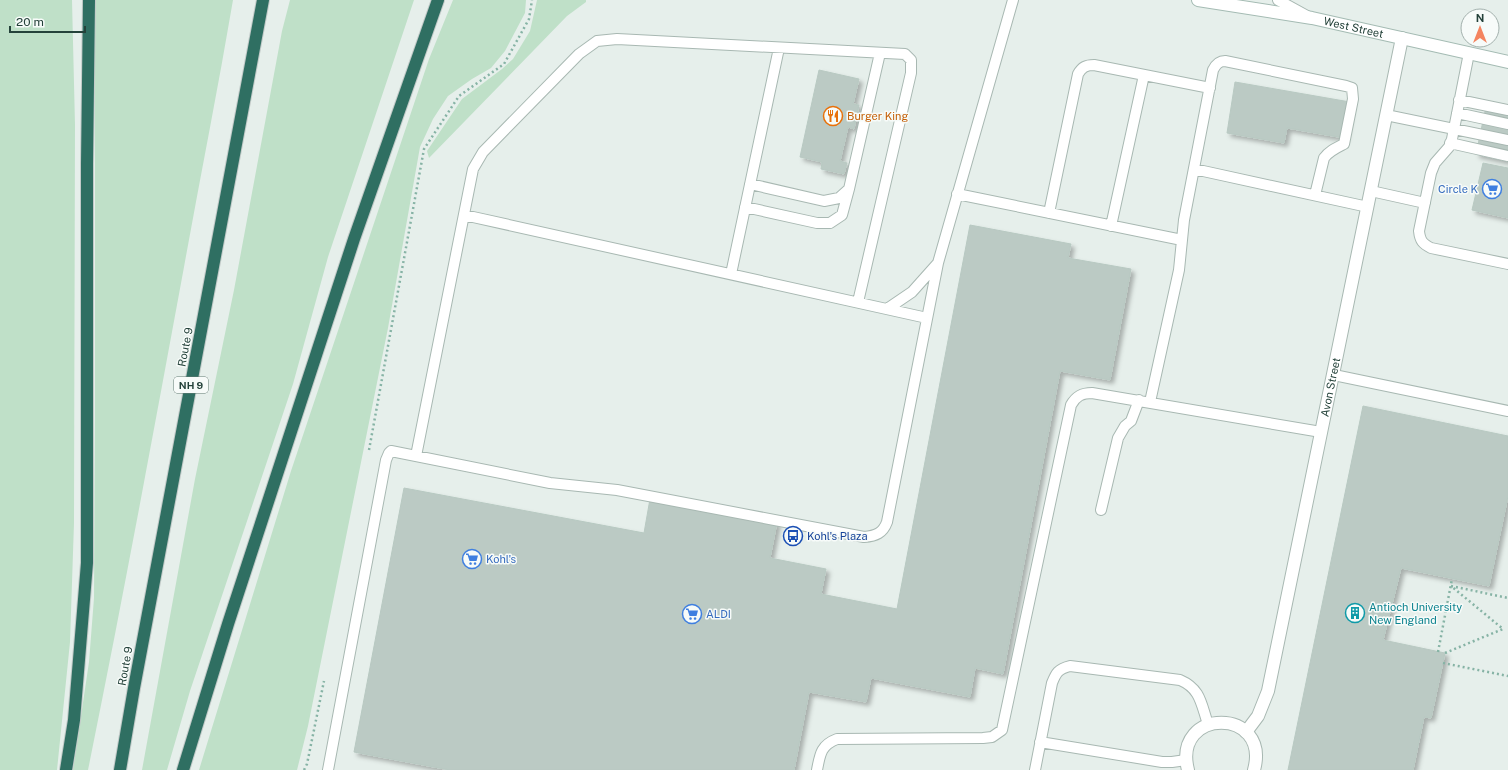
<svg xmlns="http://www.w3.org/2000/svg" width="1508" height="770" viewBox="0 0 1508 770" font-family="'Public Sans',sans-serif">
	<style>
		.green { fill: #bfe0c8 }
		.building { fill: #bbcac4; stroke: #b8c9c2; filter: url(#shadow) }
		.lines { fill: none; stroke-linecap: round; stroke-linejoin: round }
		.lane-casing { stroke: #a8b8b2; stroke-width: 12 }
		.street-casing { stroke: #a8b8b2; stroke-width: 14 }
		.secondary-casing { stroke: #a4bbb3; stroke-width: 14 }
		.highway-casing { stroke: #c2cac8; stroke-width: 14 }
		.path { stroke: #86b3a5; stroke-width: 2.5; stroke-dasharray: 2 3; stroke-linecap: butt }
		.lane { stroke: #fff; stroke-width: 10 }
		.street { stroke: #fff; stroke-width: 12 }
		.secondary { stroke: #fff; stroke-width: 12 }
		.highway { stroke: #2f6f62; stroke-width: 12 }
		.labels { text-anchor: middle; stroke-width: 3; stroke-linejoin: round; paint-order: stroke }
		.shield { fill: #f7fbf9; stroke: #637a73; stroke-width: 1 }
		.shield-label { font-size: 10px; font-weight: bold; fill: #24423a }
		.street-label { font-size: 11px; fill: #24423a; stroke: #f7fbf9 }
		.food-label { font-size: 11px; fill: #c56008; stroke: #f7fbf9; text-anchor: start }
		.shop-label { font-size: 11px; fill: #366cbe; stroke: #f7fbf9; text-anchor: start }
		.transit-label { font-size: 11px; fill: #164399; stroke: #f7fbf9; text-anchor: start }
		.culture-label { font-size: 11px; fill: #0d838f; stroke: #f7fbf9; text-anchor: start }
	</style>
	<defs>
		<filter id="shadow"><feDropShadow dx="3.5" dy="3.5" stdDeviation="2" flood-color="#0004"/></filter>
	</defs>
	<rect width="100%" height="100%" fill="#e6efeb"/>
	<path class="green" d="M0 0H72L75 125 74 523 70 642 57 770H0Z
		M95 0H233C218 89 200 178 184 267 153 435 122 603 88 770H73L89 662 94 598 95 418Z
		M290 0H414L328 257 293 384 190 691 167 770H142L195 479 234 290 282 31Z
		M453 0H526L525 13 505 51 491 68 472 79 448 96 433 119 420 147 388 328 308 726 297 770H199L291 471 429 59Z
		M537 0H586V2L567 16 429 158 427 151 462 99 502 69 513 59 530 31Z"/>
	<path class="building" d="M819 70 859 79 853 104 859 105 854 129 848 127 840 161 847 163 844 174 821 169 822 162 800 157Z
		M1235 82 1350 102 1344 138 1287 128 1284 143 1227 133Z
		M1487 102 1508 106V161L1476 154Z
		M1483 163 1508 168V218L1472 210Z
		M970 225 1071 244 1068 258 1131 269 1110 380 1060 371 1003 674 975 668 970 697 871 678 866 702 809 692 794 770H450L354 752 404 488 644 533 650 499 777 522 770 558 826 569 821 594 897 609Z
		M1363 406 1508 436V496L1489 586 1401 568 1383 640 1445 653 1431 718 1424 717 1413 770H1288Z"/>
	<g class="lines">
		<g class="lane-casing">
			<path id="lane" d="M1278 0 1307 16
				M1469 53 1452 139 1449 147 1435 163 1431 173 1419 231C1420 241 1423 244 1431 248L1508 264
				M1459 100 1508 110
				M1457 113 1508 124
				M1386 115 1508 140
				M1450 143 1508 156
				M1194 169 1368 207
				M750 184 824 201 839 198 849 189 880 53
				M1371 191 1425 203
				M957 194 1182 240
				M745 207 817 223H830L842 215 849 189
				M1049 213 1078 74C1082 67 1086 65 1094 65L1210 88
				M464 215 927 318
				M1111 226 1144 75
				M731 274 779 48
				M887 309 912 292 937 264
				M1334 375 1508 411
				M1150 402 1179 270 1184 220 1213 70C1216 64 1219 61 1225 61L1346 86 1352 88 1353 99 1344 144C1336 148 1329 151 1324 158L1315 195
				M416 456 473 169 483 152 579 54 597 41 617 39 905 54 911 60V73L858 302
				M1101 510 1118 438 1125 426 1131 421 1139 400
				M1040 742 1162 762H1172L1186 760
				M328 770 386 460 389 453 391 451 550 483 617 490 864 537C876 536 883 533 887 522L938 263 1013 0
				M817 770C820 754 821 745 837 739L983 738 992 737 1002 730 1071 405C1076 396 1082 393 1092 393L1321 432
				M1035 770 1052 683C1056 673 1058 669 1070 666L1180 680C1201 689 1201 704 1208 724"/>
		</g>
		<g class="street-casing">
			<g id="street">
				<path id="s1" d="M1246 732 1258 716 1268 691 1402 38"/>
				<path d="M1188 770C1172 707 1271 707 1254 770"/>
			</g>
		</g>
		<g class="secondary-casing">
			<g id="secondary">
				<path id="s2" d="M1198 0 1312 18 1508 62"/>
			</g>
		</g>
		<g class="highway-casing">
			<path id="highway" d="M66 770 74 720 87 563V164L89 0
				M120 770 134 688 263 0
				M183 770 228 624 354 239 438 0"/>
		</g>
		<path class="path" d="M369 450 424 149 459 96 504 64 529 19 532 0
			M1451 586 1508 598
			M1438 652 1452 579
			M1445 653 1503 629 1451 586
			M1443 663 1508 676
			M304 770 307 764 324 681"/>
		<use href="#lane" class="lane"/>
		<use href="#street" class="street"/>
		<use href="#secondary" class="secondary"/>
		<use href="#highway" class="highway"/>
	</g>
	<defs>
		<g id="restaurant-ring" transform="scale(1)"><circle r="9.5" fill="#f7fbf9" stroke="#e8710a" stroke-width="1.5"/><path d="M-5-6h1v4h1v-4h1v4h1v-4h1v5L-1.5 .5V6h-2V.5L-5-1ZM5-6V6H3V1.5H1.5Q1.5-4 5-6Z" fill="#e8710a"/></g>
		<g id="supermarket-ring" transform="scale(1)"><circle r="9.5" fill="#f7fbf9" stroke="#3f7fe0" stroke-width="1.5"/><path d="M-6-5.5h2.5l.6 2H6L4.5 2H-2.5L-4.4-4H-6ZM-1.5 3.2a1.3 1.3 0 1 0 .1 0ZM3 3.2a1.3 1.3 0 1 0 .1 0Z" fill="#3f7fe0"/></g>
		<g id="bus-ring" transform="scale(1)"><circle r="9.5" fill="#f7fbf9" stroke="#1a4fb4" stroke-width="1.5"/><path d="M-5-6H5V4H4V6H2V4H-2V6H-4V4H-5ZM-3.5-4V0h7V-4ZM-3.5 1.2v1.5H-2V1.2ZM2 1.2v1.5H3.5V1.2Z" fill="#1a4fb4"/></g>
		<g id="building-ring" transform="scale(1)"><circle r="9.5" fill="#f7fbf9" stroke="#0f9aa8" stroke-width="1.5"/><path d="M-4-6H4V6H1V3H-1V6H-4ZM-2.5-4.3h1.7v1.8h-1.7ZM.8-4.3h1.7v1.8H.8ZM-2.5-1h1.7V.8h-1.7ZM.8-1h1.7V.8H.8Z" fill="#0f9aa8"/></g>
	</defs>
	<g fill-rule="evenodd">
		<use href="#restaurant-ring" x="833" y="116"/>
		<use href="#supermarket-ring" x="1492" y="189"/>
		<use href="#bus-ring" x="793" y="536"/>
		<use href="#supermarket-ring" x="472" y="559"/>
		<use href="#building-ring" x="1355" y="613"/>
		<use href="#supermarket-ring" x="692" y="614"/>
	</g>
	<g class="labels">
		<rect class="shield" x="174" y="377" width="34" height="16" rx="3"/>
		<g class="shield-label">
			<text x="191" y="389">NH 9</text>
		</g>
		<g class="street-label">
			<text dy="4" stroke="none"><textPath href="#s2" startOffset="158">West Street</textPath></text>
			<text transform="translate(185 347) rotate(-79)" y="4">Route 9</text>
			<text dy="4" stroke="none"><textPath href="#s1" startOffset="357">Avon Street</textPath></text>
			<text transform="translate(125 666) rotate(-80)" y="4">Route 9</text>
		</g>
		<g class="food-label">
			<text x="847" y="120">Burger King</text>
		</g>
		<g class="shop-label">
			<text x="1478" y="193" text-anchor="end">Circle K</text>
			<text x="486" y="563">Kohl's</text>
			<text x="706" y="618">ALDI</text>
		</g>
		<g class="transit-label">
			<text x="807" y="540">Kohl's Plaza</text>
		</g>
		<g class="culture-label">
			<text x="1369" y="611">Antioch University<tspan x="1369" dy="13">New England</tspan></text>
		</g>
	</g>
	<g transform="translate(1480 28)"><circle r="19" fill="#f7fbf9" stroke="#a3b1ad"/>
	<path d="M0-3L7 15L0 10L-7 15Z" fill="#f4845f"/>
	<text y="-6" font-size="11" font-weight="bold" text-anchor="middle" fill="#24423a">N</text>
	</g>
	<path d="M10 26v6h75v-6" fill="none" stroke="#24423a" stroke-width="2"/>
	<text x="16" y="26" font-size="12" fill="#24423a" stroke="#f7fbf9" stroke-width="3" paint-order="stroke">20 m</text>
</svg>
